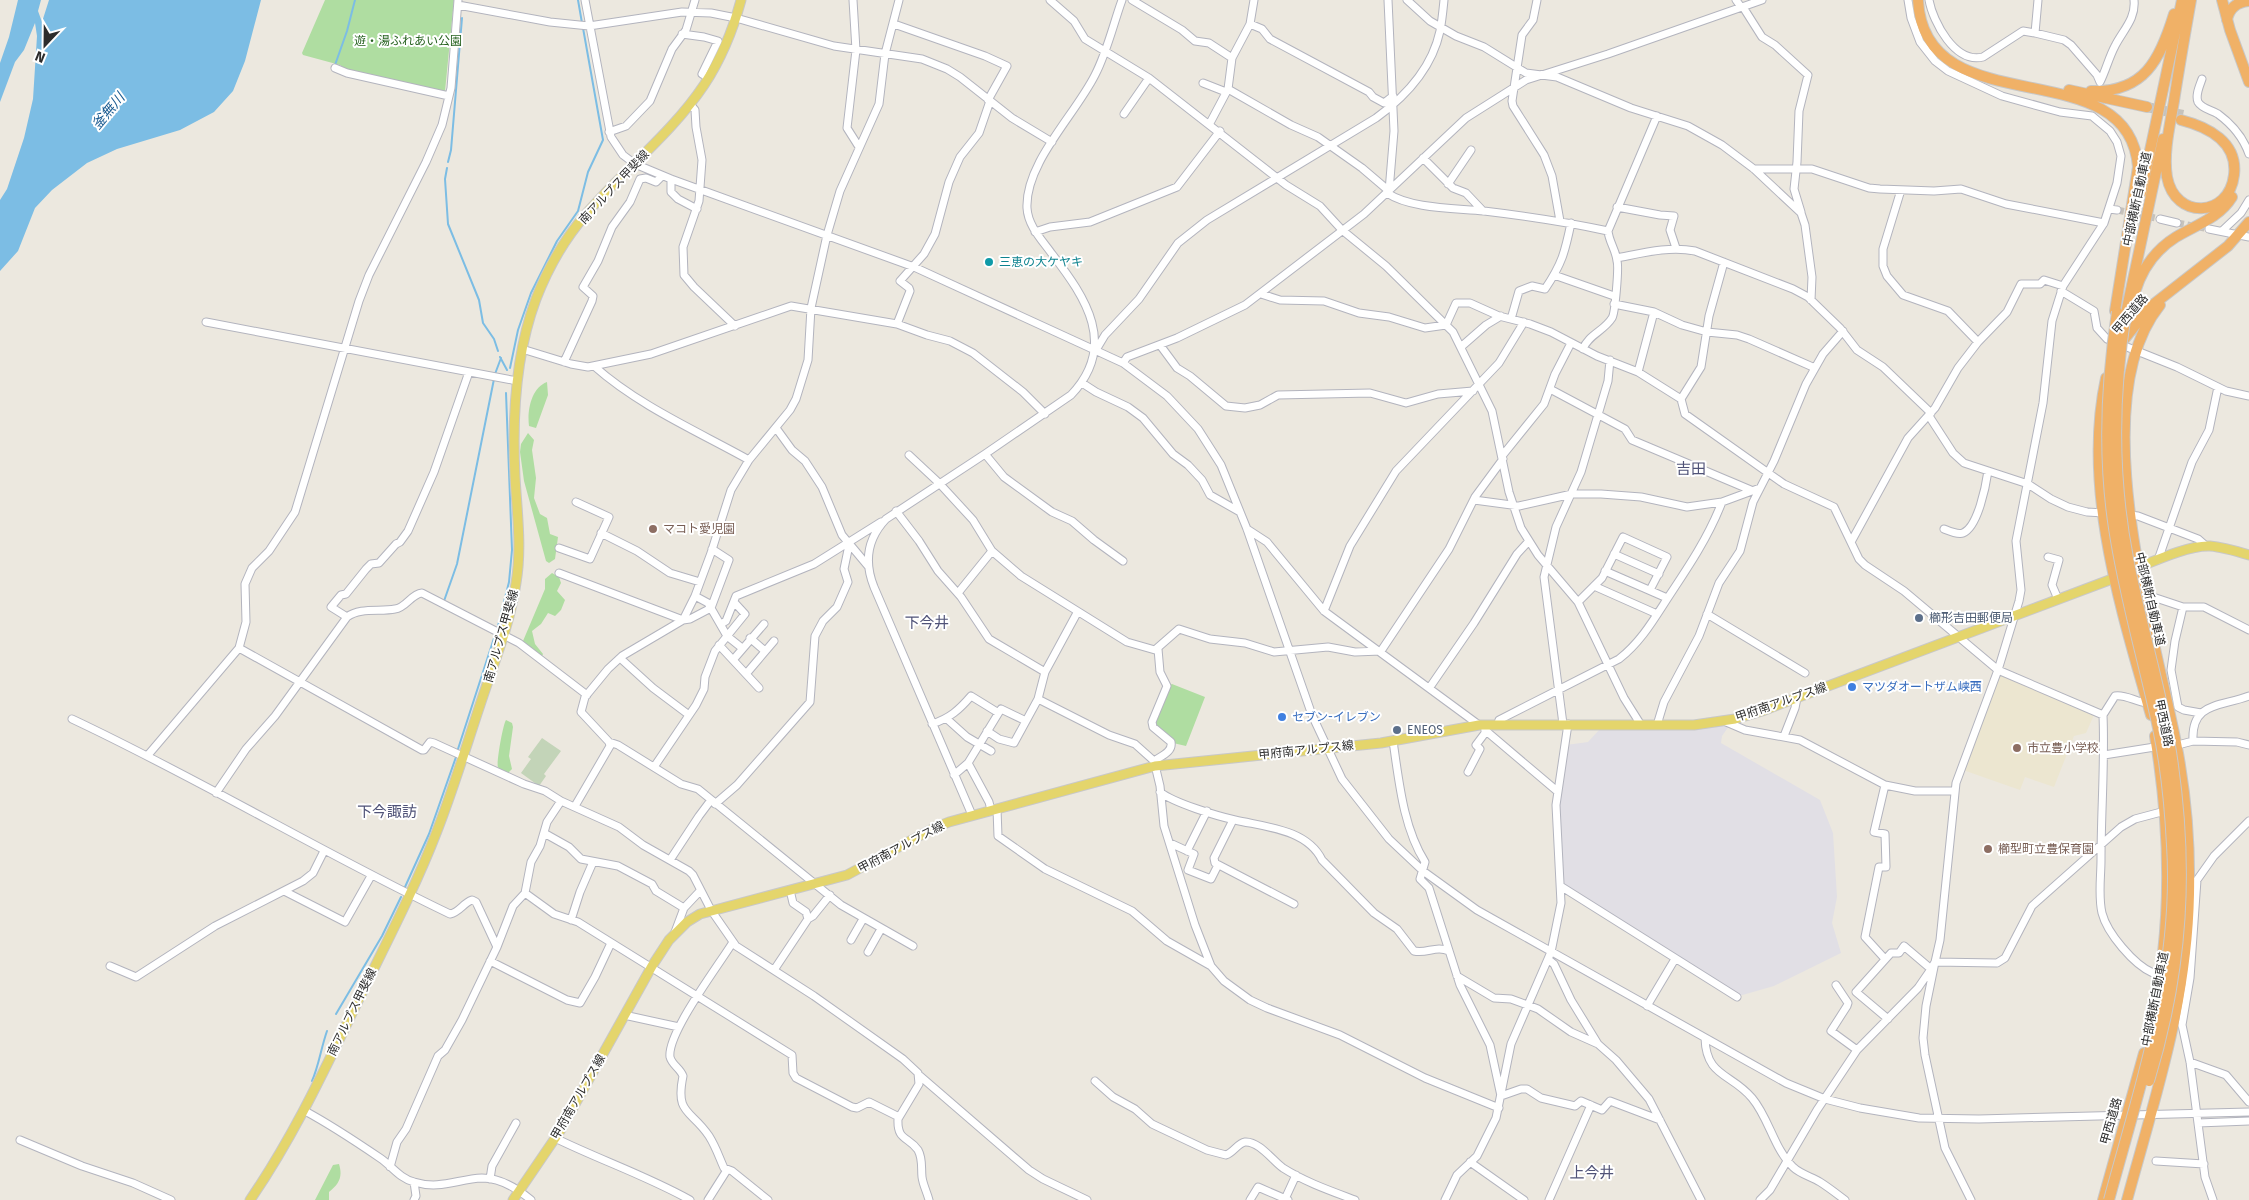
<svg xmlns="http://www.w3.org/2000/svg" width="2249" height="1200" viewBox="0 0 2249 1200" font-family="'Fira Sans','Noto Sans JP',sans-serif">
	<style>
		.industrial { fill: #e1dfe5 }
		.education { fill: #ece6d0 }
		.green { fill: #afdda1 }
		.cemetery { fill: #c3d4b8 }
		.water { fill: #7cbde4 }
		.lines { fill: none; stroke-linecap: round; stroke-linejoin: round }
		.stream { stroke: #7cbde4; stroke-width: 2 }
		.minor-tunnel { stroke: #c6c2bb; stroke-width: 7; stroke-dasharray: 7 3.5; stroke-linecap: butt }
		.highway-tunnel { stroke: #c6c2bb; stroke-width: 10; stroke-dasharray: 10 5; stroke-linecap: butt }
		.minor-casing { stroke: #b3b4be; stroke-width: 9 }
		.major-casing { stroke: #c8c8c8; stroke-width: 11 }
		.highway-casing { stroke: #c8c8c8; stroke-width: 12 }
		.minor { stroke: #fff; stroke-width: 7 }
		.major { stroke: #e4d56c; stroke-width: 9 }
		.highway { stroke: #f0b167; stroke-width: 10 }
		.highway-bridge-casing { stroke: #c8c8c8; stroke-width: 12; stroke-linecap: butt }
		.highway-bridge { stroke: #f0b167; stroke-width: 10 }
		.culture-dot { fill: #0f9aa8; stroke: #fff; stroke-width: 2 }
		.education-dot { fill: #8d6e63; stroke: #fff; stroke-width: 2 }
		.service-dot { fill: #5c6f8a; stroke: #fff; stroke-width: 2 }
		.shop-dot { fill: #3f7fe0; stroke: #fff; stroke-width: 2 }
		.labels { text-anchor: middle; stroke-width: 4; stroke-linejoin: round; paint-order: stroke }
		.park-label { font-size: 12px; fill: #286321; stroke: #fff }
		.street-label { font-size: 12px; fill: #2c2c2c; stroke: #fff }
		.culture-label { font-size: 12px; fill: #0d838f; stroke: #fff; text-anchor: start }
		.education-label { font-size: 12px; fill: #785e54; stroke: #fff; text-anchor: start }
		.service-label { font-size: 12px; fill: #4e5e75; stroke: #fff; text-anchor: start }
		.shop-label { font-size: 12px; fill: #366cbe; stroke: #fff; text-anchor: start }
		.water-label { font-size: 14px; font-style: italic; fill: #1a5b91; stroke: #fff }
		.quarter-label { font-size: 15px; fill: #505378; stroke: #fff }
	</style>
	<rect width="100%" height="100%" fill="#ece8df"/>
	<path class="industrial" d="M1729 726 1722 736 1721 743 1820 800 1833 833 1837 897 1832 923 1841 953 1774 986 1739 996 1564 885 1559 793 1566 745 1588 742 1600 729Z"/>
	<path class="education" d="M2003 675 2094 715 2086 733 2074 736 2054 787 2025 777 2020 790 1963 770 1999 676Z"/>
	<path class="green" d="M325 0H454L445 91 347 70 340 65 303 55 302 53Z
		M547 382 548 395 536 428 529 426C527 411 531 388 547 382Z
		M528 433 534 440 532 450 536 478 534 498 540 514 547 518 550 534 558 537 555 559 549 563 546 561 524 481 520 452 521 444Z
		M552 573 559 577 561 583 557 591 565 600 561 610 555 616 548 613 541 624 532 631 535 644 543 654 542 656H538L523 641 545 589V579Z
		M1172 684 1205 697 1186 746 1173 743 1155 728V721L1170 685Z
		M506 720 512 723 513 727 509 756 512 769 508 773C505 772 500 771 498 767 496 764 503 724 506 720Z
		M339 1164C343 1177 339 1184 329 1192V1200H315L333 1165Z"/>
	<path class="cemetery" d="M542 738 561 751 544 774 546 776 539 786 521 773 531 759 528 757Z"/>
	<path class="water" d="M18 0H41L38 11 42 22 49 0H261L245 61 233 91 214 112 180 130 117 149 87 163 52 190 35 208 18 251 0 271V200L7 189 24 138 33 99 37 36 35 23 24 50 15 62 0 102V63L9 37Z"/>
	<g class="lines">
		<path class="stream" d="M578 0 582 23
			M335 65 347 31 355 0
			M448 162 451 150 462 18
			M447 168 445 179 448 224 479 300 483 323 494 339 498 351
			M500 357 507 370
			M510 368 518 330 531 293 557 241 578 211 588 172 603 140 583 28
			M495 374 501 358
			M444 601 457 564 494 379
			M498 626 509 582 512 550 506 393
			M458 749 495 635
			M405 887 429 834 456 757
			M336 1014 382 936 401 897
			M312 1081C319 1065 321 1048 327 1031"/>
		<path class="minor-tunnel" d="M2117 210 2160 219
			M2177 223 2209 229"/>
		<path class="highway-tunnel" d="M2147 107 2183 115"/>
		<g class="minor-casing">
			<path id="minor" d="M585 0 611 137 623 155 635 164 671 179 914 267 1123 363 1167 396 1198 429 1221 465 1247 529 1312 715 1342 779 1389 839 1423 871 1477 910 1786 1083 1825 1099 1860 1108 1919 1118 1979 1119 2249 1112
				M853 0 856 50 847 128 859 147
				M1050 0 1074 21 1085 39 1149 78 1286 185 1320 206 1342 230 1386 266 1453 332 1492 411 1509 492 1521 528 1538 555 1578 602 1624 698 1641 725
				M1132 0 1182 30 1195 41 1209 43 1232 58
				M1388 0 1394 131 1389 191
				M1407 0 1430 21 1456 36 1484 47 1526 73 1557 77 1631 108 1688 126 1722 145 1754 169 1801 213 1805 225 1812 277 1811 300
				M1537 0 1533 20 1522 35 1512 101 1513 106 1544 155 1552 176 1560 221
				M1736 0 1741 7
				M1929 0C1933 22 1955 64 1983 57L2023 31 2035 33 2064 40 2071 45 2097 75 2100 82C2106 70 2109 57 2115 46 2123 30 2136 19 2134 0
				M458 5 550 22 589 26 682 12 711 13 736 18 834 46 922 59 947 69 960 77 1012 118 1052 142
				M1743 7 1762 37 1775 45 1808 75 1799 111 1797 162 1794 189 1801 212
				M894 24 985 56 1007 66 988 100
				M1250 24 1262 29 1270 39 1369 92 1373 97 1384 103 1393 96
				M2035 33 2038 0
				M682 34 704 37 718 41 702 74 709 78
				M335 68 347 73 449 96
				M2202 79C2200 85 2195 95 2198 102 2202 109 2212 110 2218 114 2233 125 2243 137 2249 154
				M1203 83 1226 92
				M1228 89 1291 125 1318 137 1362 168 1389 191
				M690 104 695 110 696 127 702 160 699 201 683 247 684 275 694 287 735 326
				M1124 114 1149 78
				M1210 123 1228 89 1232 58 1250 24 1254 0
				M609 132 626 126 650 101 672 49 686 30 695 0
				M1423 158 1453 188 1466 193 1483 211
				M1754 169H1812L1869 188 1880 189 1934 191 1961 189 2006 204 2104 223
				M671 179V192L678 199 697 209
				M1448 184 1471 150
				M1901 190 1883 249V266L1887 276 1903 295 1948 311 1978 342
				M1387 193C1411 209 1455 208 1484 211 1526 216 1567 222 1608 231
				M1617 207 1660 215 1674 216 1670 230 1676 248
				M2109 209 2117 210
				M2160 219 2177 223
				M2209 229 2249 237
				M2222 231 2241 213 2249 200
				M1035 232 1050 227 1090 222 1177 187 1220 131
				M1617 258C1643 253 1669 246 1695 251L1793 289 1808 297 1840 328 1857 350 1883 367 1931 413
				M1724 262 1709 316 1701 367 1681 399 1685 414 1784 484 1834 507 1859 559 1865 565 1904 591 1998 670 2103 715C2105 763 2101 811 2101 860 2101 877 2098 896 2102 913 2107 933 2134 965 2153 973 2163 978 2179 979 2190 978L2197 880 2214 856 2249 821
				M1554 275 1614 296
				M2061 291 2094 311 2097 328 2107 339 2177 367 2226 391 2249 396
				M1261 294 1280 300 1324 301 1359 313 1389 317 1425 328 1446 325 1456 303H1470L1499 316 1530 324 1551 332 1597 356 1638 372 1681 399
				M1614 304 1654 312 1682 325 1707 332 1737 335 1749 339 1815 368
				M1511 319 1519 291 1532 286 1545 289C1562 264 1565 252 1571 223
				M206 322 517 381
				M897 324 910 291 909 288 900 281 924 254 935 234 949 182 960 157 979 133 990 101
				M1160 345 1177 368 1190 376 1226 406 1245 408 1260 405 1278 395 1370 393 1406 403 1438 394 1473 391
				M1462 346 1486 325 1501 316
				M522 349 571 364 588 367 651 354 791 306 897 324 927 335 950 341 973 353 1023 392 1045 414
				M1583 349C1588 335 1604 331 1612 318 1615 314 1619 267 1617 261 1616 250 1609 242 1608 231L1657 116
				M1096 350 1105 335 1139 299 1178 243 1207 220 1376 118C1405 97 1432 68 1440 31 1442 21 1443 10 1444 0
				M564 362 592 301 593 296 583 287 598 261 612 227 630 202 640 179 646 178 656 182 662 176
				M1123 363 1127 357 1177 338 1245 305 1364 214 1466 118 1526 80 1608 54 1762 0
				M594 366C639 406 697 431 749 460
				M1638 372 1654 312
				M1082 383 1096 392 1128 407 1143 418 1173 454 1188 465 1202 480 1210 495 1240 512
				M1550 389 1625 429 1632 440 1753 491
				M1929 416 1953 453 1964 463 2028 484 2051 499 2068 507 2087 512 2104 513
				M776 428 792 450 805 461 822 487 842 535 868 566
				M985 454 1004 477 1052 512 1072 521 1094 540 1123 561
				M909 455 939 483 973 520 992 551 1021 576 1127 642 1155 650 1179 629 1210 639 1245 643 1274 652 1328 647 1355 652 1381 651 1449 549 1475 497 1503 459
				M1502 456 1544 404 1555 374 1571 343
				M1474 500 1519 506 1572 494H1601L1641 497 1687 507 1722 502 1760 488
				M896 511 919 541 938 571 961 597 989 639 1045 672
				M2130 515 2138 516 2198 539 2206 546
				M1247 529 1267 542 1324 611 1479 725
				M1944 529C1949 531 1958 535 1963 533 1978 527 1986 485 1988 471
				M601 533 637 551 670 573 700 582
				M1851 542 1908 438 1935 408 1958 368 1978 342 2007 312 2021 284H2040L2044 280 2063 286
				M559 548 590 559 609 517 576 502
				M1614 554 1659 574
				M2048 557 2059 560 2052 585 2058 599
				M2158 560 2192 462 2209 430 2218 387
				M1605 571 1667 598
				M559 573 683 620 690 619 711 608 729 560 712 549
				M1594 586 1657 614
				M958 593 992 551
				M695 596 708 603 727 636 742 648
				M2145 600 2156 598 2183 607H2204L2249 630
				M1578 602 1602 578 1623 537 1667 557 1650 590
				M2183 607 2175 641 2171 670 2178 707 2184 710 2201 713
				M1324 611 1350 546 1396 471 1499 363 1524 322
				M1707 614 1805 673
				M347 617 331 607 341 595 346 594 366 569 371 564 379 563 396 544 400 542 408 531 434 472 469 372
				M721 624 726 621 736 596 814 564 881 522
				M750 638 765 651
				M719 645 759 688
				M239 648 422 750H424L430 742 434 743 524 784 545 791 561 801 619 827 643 845 689 871 693 875 711 910 736 946 814 996 903 1059 918 1073 919 1084 898 1119C897 1141 908 1136 918 1150 923 1159 921 1168 922 1177 923 1185 927 1192 929 1200
				M1158 649 1160 672 1167 686 1152 722 1153 727 1171 742C1173 752 1161 756 1154 761L1160 786 1164 826 1195 925 1211 966 1224 981 1250 1000 1267 1008 1340 1035 1425 1078 1499 1108
				M620 658 653 688 689 715
				M733 660 764 624
				M746 674 774 641
				M1430 687 1474 623 1517 554 1528 542
				M1038 699 1109 735 1135 744 1154 761
				M2103 715 2115 696C2125 694 2136 702 2147 703
				M72 719C200 779 322 853 450 914 460 912 463 903 472 900L476 902 497 947
				M947 719 967 737 991 751
				M1724 721 1745 730 1800 740 1885 785 1915 791H1954
				M1498 723 1499 720 1619 659C1641 642 1654 619 1669 596 1689 566 1709 536 1722 502
				M932 724C950 718 959 710 971 696L997 712
				M1563 724 1544 577 1556 527 1581 472 1608 381 1610 360
				M1657 725 1664 702 1699 636 1719 583 1740 551 1753 502 1774 461 1806 384 1823 354 1843 331
				M1485 730 1557 791
				M987 731 999 739 1014 743 1038 699 1045 672 1077 613
				M1784 736 1795 708 1797 698
				M1393 741C1399 781 1403 827 1425 862L1420 879 1429 888 1460 985 1490 1045 1501 1096 1521 1089H1527L1541 1098 1575 1106 1581 1101 1602 1110 1610 1101 1660 1120
				M2193 741C2191 702 2220 707 2249 696
				M609 742 618 745 681 784 698 789 841 905 913 946
				M2174 746 2193 741 2237 742 2249 745
				M148 755 239 648 246 622 245 584 252 568 269 551 295 512 359 301 369 275 426 162 442 125 451 88 458 0
				M2104 755 2161 746
				M968 763 989 802 991 810
				M654 767 696 705 704 689 705 677 715 651 745 614 734 602
				M1468 772 1480 749 1476 745 1485 733V727
				M954 775 968 763 1001 709 1026 721
				M1160 792C1174 803 1217 816 1235 820 1265 827 1307 829 1322 860L1374 913 1397 929 1414 951C1427 954 1436 945 1449 951
				M216 793 246 749 275 716 347 617C360 607 380 612 395 609 406 608 411 594 422 593L519 643 587 695
				M715 804 737 785 810 702 815 636 823 621 837 607 848 582 844 569 849 545
				M575 806 610 746 609 742 581 712 585 697 608 669 622 656 683 620 695 596 711 553 731 490 749 460 790 410 796 399 808 360 811 308 827 235 840 191 879 104 885 54 899 0
				M997 809 998 836 1045 869 1132 911 1167 941 1211 966
				M972 815 874 587C864 562 867 539 886 519L985 454 1071 395C1118 346 1086 298 1052 254 1042 240 1028 226 1027 208 1025 163 1075 115 1095 75 1107 52 1113 25 1122 0
				M1233 820 1214 858 1215 863 1294 904
				M544 833 569 847 581 859 618 866 652 884 656 891 684 908
				M1170 843 1194 854 1188 870 1211 879 1218 865
				M1187 851 1207 811
				M670 860 699 816 711 800
				M1562 887 1737 997
				M790 890 793 903 806 912 808 919
				M286 892 345 922 371 876
				M525 893 554 914 578 922 792 1055 793 1073 796 1078 852 1107 857 1108 869 1102 899 1117
				M571 920 580 892 593 862
				M675 932 684 908 700 891
				M851 940 863 919
				M733 942C719 965 667 1033 670 1057 672 1065 680 1068 683 1076 675 1115 691 1109 709 1136 716 1147 719 1157 724 1168L732 1171 768 1200
				M868 952 881 929
				M1885 959 1865 937 1879 867H1886L1885 834 1874 832 1885 785
				M1549 960 1554 964 1571 1000 1598 1044 1616 1060 1649 1099 1701 1200
				M490 961 567 1000 580 1003 595 977 611 943
				M110 966 136 977 215 926 303 881 313 873 324 851
				M774 970 808 919 813 916 830 895
				M1457 976 1494 998 1511 999 1538 1009 1571 1032 1598 1044
				M2190 978 2182 1025 2190 1062 2205 1177 2213 1200
				M1836 985 1848 1003 1847 1006 1831 1031 1857 1050
				M1647 1006 1675 959
				M624 1015 679 1027
				M1888 1019 1856 992 1891 953H1899L1904 946 1931 969
				M1705 1038C1706 1077 1731 1073 1752 1098 1769 1118 1774 1149 1793 1167 1800 1174 1812 1177 1820 1182 1828 1187 1837 1194 1845 1200
				M2190 1062 2226 1075 2249 1102
				M920 1076 1029 1170 1043 1179 1087 1200
				M1095 1081 1113 1097 1135 1109 1152 1124 1207 1150 1226 1155C1233 1153 1238 1143 1245 1142 1259 1141 1273 1161 1283 1168 1305 1182 1331 1191 1355 1200
				M305 1111C331 1125 355 1141 380 1158 392 1166 399 1178 414 1182 440 1190 458 1179 482 1178 500 1178 518 1189 531 1200
				M2198 1123 2249 1121
				M555 1138C600 1160 647 1176 690 1200
				M20 1140 82 1166 133 1183 171 1200
				M2156 1161 2204 1164
				M1470 1162 1524 1200
				M390 1167 397 1142 406 1129 438 1056 445 1050 462 1020 497 947 513 906 525 893 531 862 540 846 547 822 561 801
				M490 1179 492 1166 516 1123
				M414 1182 416 1196 414 1200
				M1285 1199 1296 1175
				M708 1200 727 1170
				M1250 1200 1258 1187 1288 1200
				M1445 1200 1457 1175 1477 1156 1496 1118 1511 1044 1551 952 1561 903 1556 805 1568 724
				M1549 1200 1591 1105
				M1760 1200 1770 1190 1817 1110 1857 1050 1918 988 1929 972 1935 962 1940 940 1956 783 1998 670 2019 601 2021 590 2016 541 2043 403 2052 321 2063 286 2104 223 2117 183 2121 156 2117 142 2110 131 2092 116 2060 112 2002 96 1948 71 1935 61 1920 42 1911 18 1908 0
				M1971 1200 1945 1148 1925 1055 1923 1038 1926 1006 1935 962 1997 963 2005 958 2032 906 2121 827 2135 819 2165 811"/>
		</g>
		<g class="major-casing">
			<path id="major" d="M2134 569C2154 561 2189 545 2210 546 2223 547 2236 551 2249 555
				M250 1200C292 1139 323 1073 355 1007 383 949 414 891 437 831 453 790 466 747 480 705 493 665 510 625 516 583 522 548 517 512 515 477 512 417 515 355 536 299 548 268 565 238 587 213 624 170 672 133 704 85 721 59 733 30 741 0
				M513 1200 560 1131 652 966 669 940 687 922 700 914 847 875 934 828 949 822 1155 766 1381 743 1479 725H1694L1735 719 1762 711 2120 576"/>
		</g>
		<g class="highway-casing">
			<path id="highway" d="M1918 0C1924 128 2129 48 2138 167L2115 311
				M2222 0 2230 30 2249 82
				M2227 20C2229 8 2237 2 2249 1
				M2069 90 2147 107
				M2091 91C2144 93 2160 60 2174 14
				M2181 120C2208 127 2238 142 2234 175 2229 218 2175 220 2167 177 2163 153 2170 125 2174 101 2179 68 2185 34 2191 0
				M2141 193 2182 0
				M2135 292C2142 269 2155 250 2176 237 2196 225 2219 218 2232 197
				M2126 313 2163 139
				M2122 342 2150 307 2228 246 2249 222
				M2106 378C2082 488 2121 609 2151 715
				M2155 736C2167 808 2171 881 2163 953
				M2103 1200 2144 1053
				M2127 1200C2155 1097 2187 1003 2189 894 2190 844 2186 793 2176 743 2154 631 2082 401 2160 305"/>
		</g>
		<use href="#minor" class="minor"/>
		<use href="#major" class="major"/>
		<use href="#highway" class="highway"/>
		<g class="highway-bridge-casing">
			<path id="highway-bridge" d="M2126 313C2113 394 2112 476 2128 558 2140 623 2161 687 2171 752 2189 867 2183 970 2149 1081
				M2109 1200C2141 1082 2180 968 2172 845 2170 805 2166 766 2158 728 2144 661 2124 596 2114 528 2103 456 2106 384 2117 312"/>
		</g>
		<use href="#highway-bridge" class="highway-bridge"/>
	</g>
	<circle class="culture-dot" cx="989" cy="262" r="5"/>
	<g class="education-dot">
		<circle cx="653" cy="529" r="5"/>
		<circle cx="2017" cy="748" r="5"/>
		<circle cx="1988" cy="849" r="5"/>
	</g>
	<g class="service-dot">
		<circle cx="1919" cy="618" r="5"/>
		<circle cx="1397" cy="730" r="5"/>
	</g>
	<g class="shop-dot">
		<circle cx="1852" cy="687" r="5"/>
		<circle cx="1282" cy="717" r="5"/>
	</g>
	<g class="labels">
		<g class="park-label">
			<text x="408" y="45">遊・湯ふれあい公園</text>
		</g>
		<g class="street-label">
			<text transform="translate(614 187) rotate(-47)" y="4">南アルプス甲斐線</text>
			<text transform="translate(2137 199) rotate(-78)" y="4">中部横断自動車道</text>
			<text transform="translate(2130 314) rotate(-50)" y="4">甲西道路</text>
			<text transform="translate(2150 599) rotate(77)" y="4">中部横断自動車道</text>
			<text transform="translate(501 636) rotate(-74)" y="4">南アルプス甲斐線</text>
			<text transform="translate(1781 702) rotate(-19)" y="4">甲府南アルプス線</text>
			<text transform="translate(2164 723) rotate(78)" y="4">甲西道路</text>
			<text transform="translate(1306 750) rotate(-6)" y="4">甲府南アルプス線</text>
			<text transform="translate(901 847) rotate(-28)" y="4">甲府南アルプス線</text>
			<text transform="translate(2155 999) rotate(-79)" y="4">中部横断自動車道</text>
			<text transform="translate(352 1012) rotate(-64)" y="4">南アルプス甲斐線</text>
			<text transform="translate(578 1097) rotate(-60)" y="4">甲府南アルプス線</text>
			<text transform="translate(2111 1121) rotate(-74)" y="4">甲西道路</text>
		</g>
		<g class="culture-label">
			<text x="999" y="266">三恵の大ケヤキ</text>
		</g>
		<g class="education-label">
			<text x="663" y="533">マコト愛児園</text>
			<text x="2027" y="752">市立豊小学校</text>
			<text x="1998" y="853">櫛型町立豊保育園</text>
		</g>
		<g class="service-label">
			<text x="1929" y="622">櫛形吉田郵便局</text>
			<text x="1407" y="734">ENEOS</text>
		</g>
		<g class="shop-label">
			<text x="1862" y="691">マツダオートザム峡西</text>
			<text x="1292" y="721">セブン-イレブン</text>
		</g>
		<g class="water-label">
			<text transform="translate(108 111) rotate(-50)" y="5">釜無川</text>
		</g>
		<g class="quarter-label">
			<text x="1691" y="474">吉田</text>
			<text x="927" y="628">下今井</text>
			<text x="387" y="817">下今諏訪</text>
			<text x="1592" y="1178">上今井</text>
		</g>
	</g>
	<g transform="translate(45 45) rotate(202)" stroke="#ffffff" stroke-width="4" paint-order="stroke">
	<path d="M0-4L9 19L0 12L-9 19Z" fill="#2c2c2c"/>
	<text y="-8" font-size="14" font-weight="bold" text-anchor="middle" fill="#2c2c2c">N</text>
	</g>
</svg>
